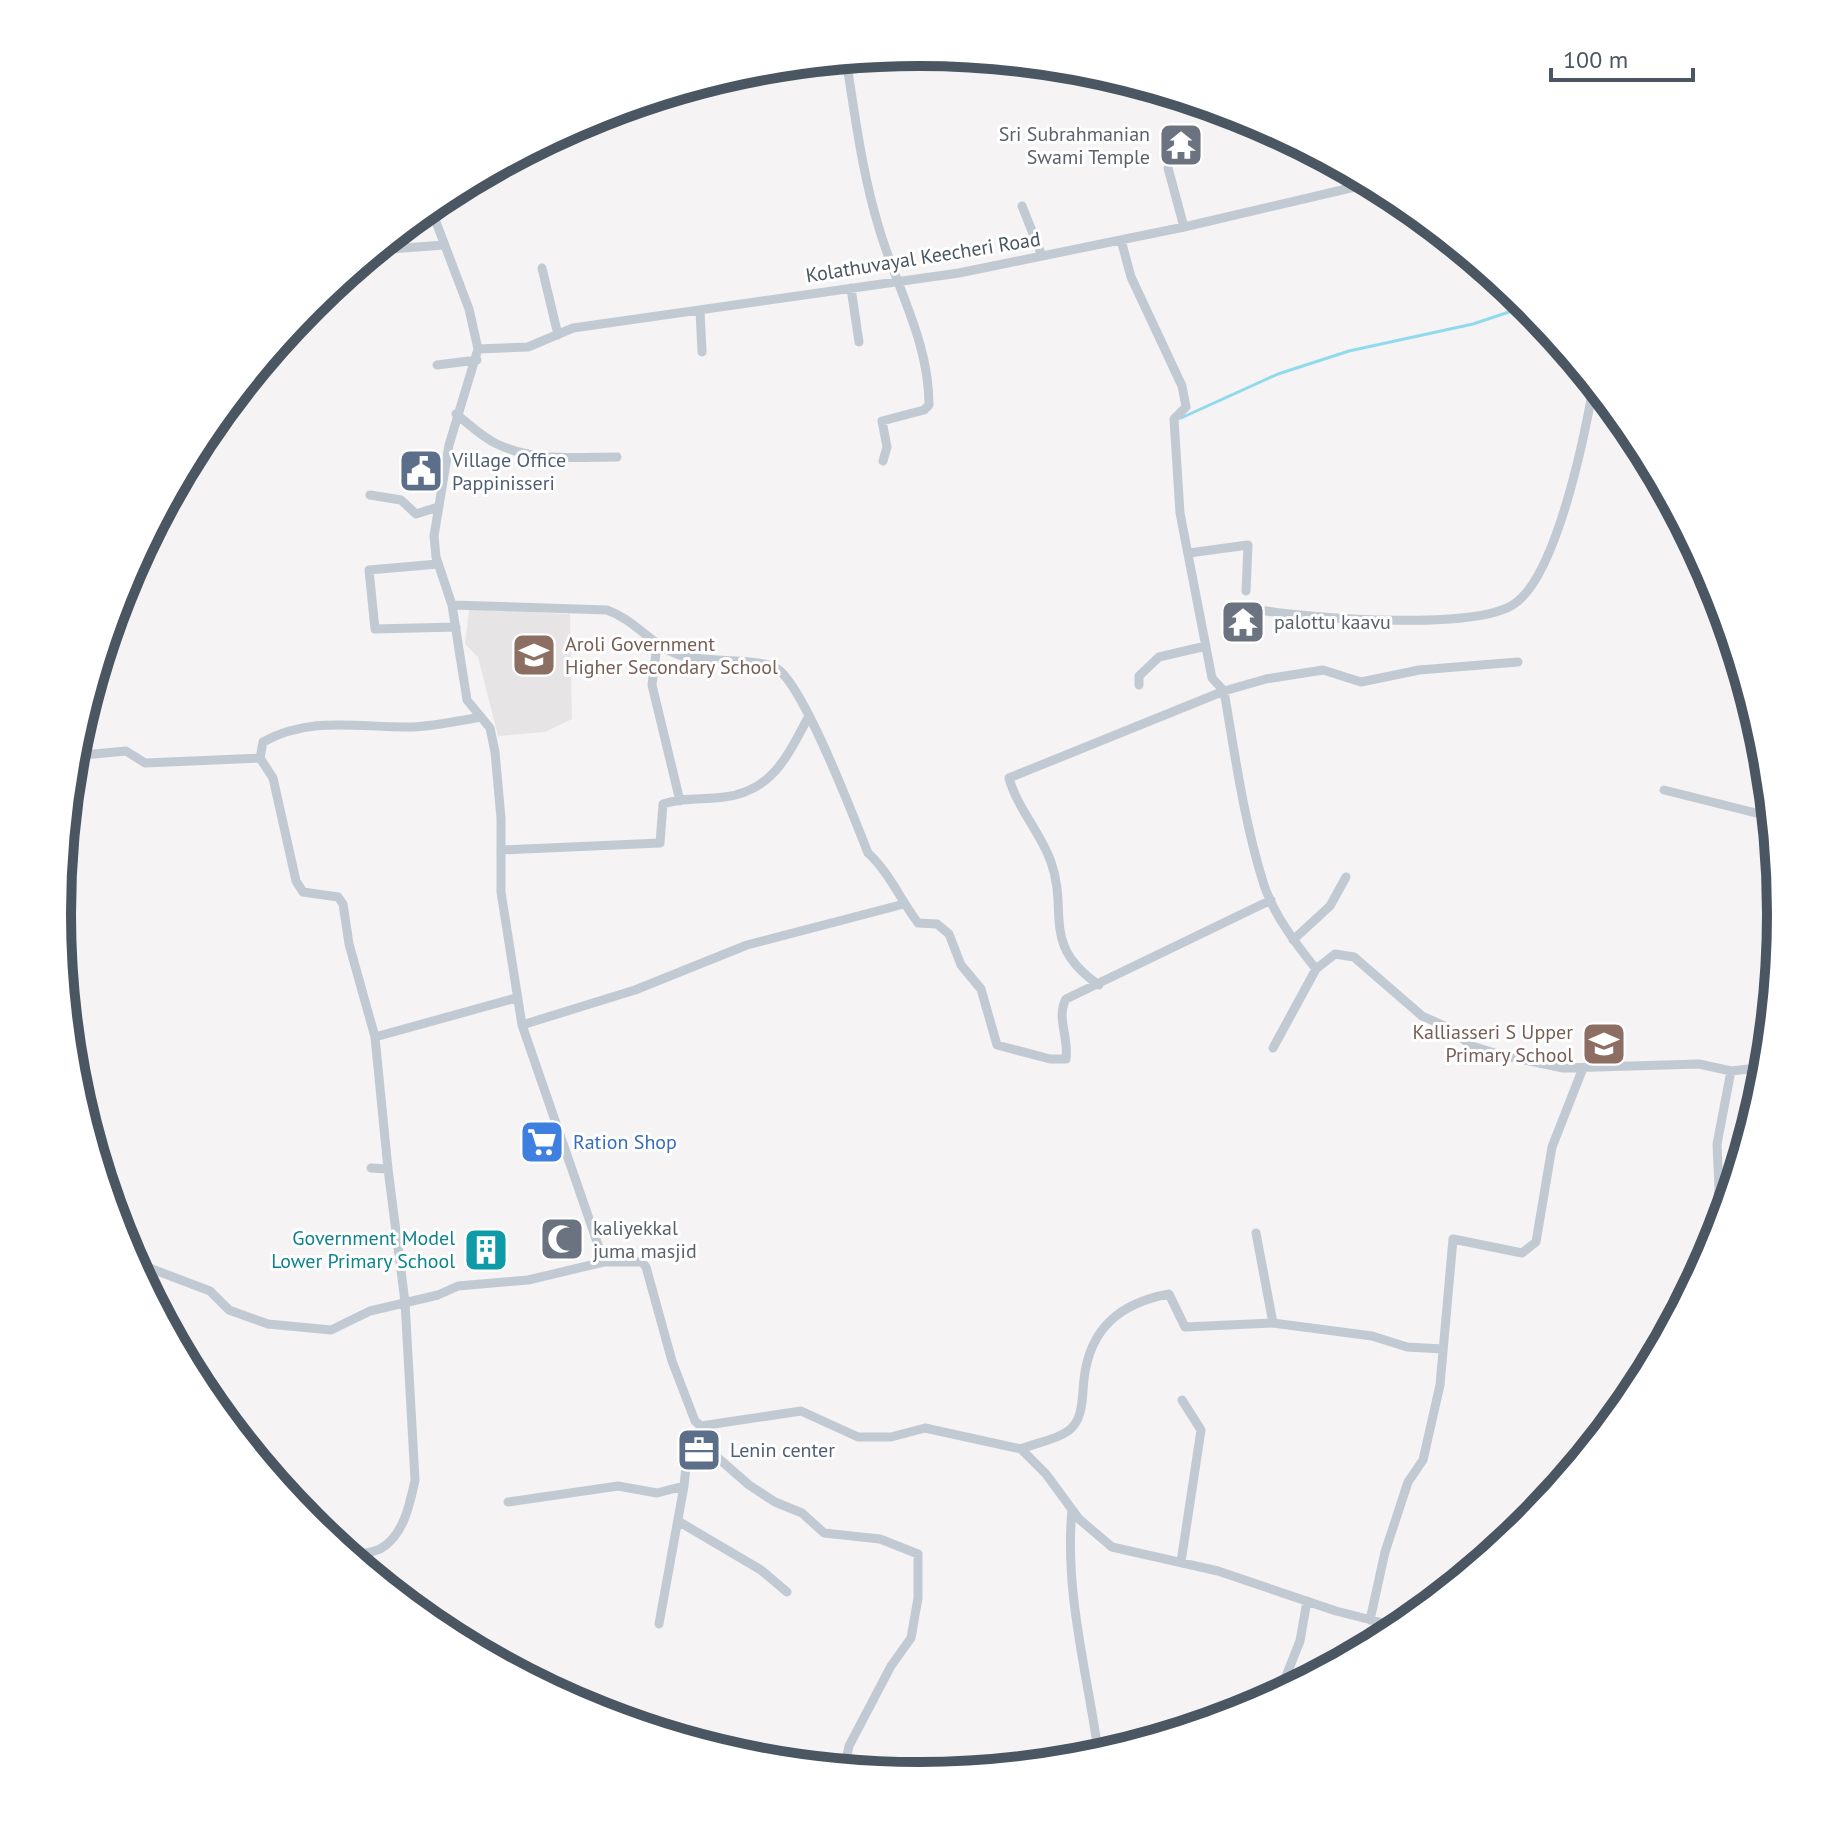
<svg xmlns="http://www.w3.org/2000/svg" width="1839" height="1829" viewBox="0 0 1839 1829" font-family="'PT Sans',sans-serif">
	<style>
		.education { fill: #e6e4e5 }
		.lines { fill: none; stroke-linecap: round; stroke-linejoin: round }
		.stream { stroke: #90daee; stroke-width: 3 }
		.minor { stroke: #c1cad2; stroke-width: 9 }
		.labels { text-anchor: middle; stroke-width: 6; stroke-linejoin: round; paint-order: stroke }
		.worship-label { font-size: 20px; fill: #5b616d; stroke: #fff; text-anchor: start }
		.street-label { font-size: 20px; fill: #4a5661; stroke: #fff }
		.service-label { font-size: 20px; fill: #4e5e75; stroke: #fff; text-anchor: start }
		.education-label { font-size: 20px; fill: #785e54; stroke: #fff; text-anchor: start }
		.shop-label { font-size: 20px; fill: #366cbe; stroke: #fff; text-anchor: start }
		.culture-label { font-size: 20px; fill: #0d838f; stroke: #fff; text-anchor: end }
		.rim { fill: none; stroke: #4a5661; stroke-width: 10 }
	</style>
	<rect width="100%" height="100%" fill="#f5f3f3"/>
	<path class="education" d="M469 609 570 614 572 719 545 732 498 736 478 657 465 644Z"/>
	<g class="lines">
		<path class="stream" d="M1181 418 1278 374 1349 351 1473 324 1530 305"/>
		<path class="minor" d="M846 59C855 115 862 173 879 228 896 287 929 341 929 405L924 410 882 421 887 447 883 461
			M1168 168 1184 227
			M430 206 469 309 478 349 449 445 434 536 436 557 452 605 467 700 490 728 495 752 501 818V892L522 1025 604 1262H642L646 1267 672 1361 695 1421 701 1426 801 1411 858 1437H891L925 1428 1021 1449 1046 1474 1079 1519 1112 1547 1218 1571 1336 1611 1403 1628
			M1022 206 1042 256
			M1121 240 1131 277 1182 386 1186 407 1174 419 1180 513 1212 678 1224 691C1235 755 1244 822 1264 885 1274 915 1296 944 1316 969L1335 954 1354 957 1422 1016 1447 1027 1472 1046 1501 1055 1563 1068 1699 1064 1731 1071 1767 1067
			M377 250 444 245
			M542 268 558 335
			M851 288 859 342
			M700 310 702 352
			M478 349 528 347 573 328 959 273 1184 227 1372 183
			M437 365 477 360
			M456 414C469 424 482 437 497 444 534 462 577 457 617 457
			M370 495 401 500 416 514 438 507
			M1189 553 1248 545 1246 591
			M438 564 369 570 375 629 456 627
			M452 605 607 610C635 620 651 645 679 655 705 663 758 658 776 668 803 683 854 818 868 853 889 872 900 899 918 923L937 924 949 934 961 965 981 989 997 1045 1050 1059H1066C1069 1037 1056 1017 1066 999L1271 900
			M1266 611C1315 618 1475 631 1514 604 1557 576 1585 434 1594 383
			M657 645 652 685 680 801
			M1139 685V676L1159 657 1206 646
			M73 756 126 751 145 763 260 758
			M1664 790 1772 817
			M501 850 660 843 663 804C682 797 704 800 724 797 774 791 788 754 809 716
			M1293 940 1330 906 1346 877
			M1099 985C1040 944 1069 913 1051 862 1041 833 1017 808 1009 778L1224 691 1266 679 1323 670 1361 682 1419 670 1518 662
			M522 1025 635 990 747 945 904 904
			M375 1037 349 944 343 904 338 897 303 892 296 881 273 778 260 758 263 742C311 715 360 728 412 727 435 726 458 721 481 717
			M1273 1048 1316 969
			M371 1168 388 1169 375 1037 516 998
			M1710 1256 1719 1189 1717 1144 1731 1071
			M131 1261 210 1291 229 1310 268 1324 331 1330 370 1311 438 1295 458 1286 528 1280 604 1262
			M1273 1323 1372 1336 1407 1347 1443 1349
			M694 1437 749 1485 775 1502 802 1513 824 1533 880 1539 918 1554V1598L911 1638 891 1666 849 1746 844 1770
			M1021 1449C1035 1443 1056 1440 1068 1431 1084 1420 1082 1396 1084 1379 1090 1328 1120 1303 1169 1294L1185 1327 1273 1323 1256 1233
			M508 1502 618 1486 657 1493 684 1486 688 1447 697 1432
			M1072 1510C1064 1592 1088 1676 1099 1757
			M678 1521 761 1570 787 1592
			M348 1556C358 1554 372 1553 380 1549 404 1536 410 1503 415 1480L405 1302 388 1169
			M1181 1562 1201 1430 1182 1400
			M1370 1620 1385 1552 1408 1482 1423 1460 1440 1385 1453 1239 1522 1253 1536 1242 1552 1147 1583 1068
			M659 1624 684 1486
			M1278 1696 1300 1641 1307 1601"/>
	</g>
	<defs>
		<g id="temple-square" transform="scale(2.3)"><rect x="-9" y="-9" width="18" height="18" rx="4" fill="#6b7280" stroke="#fff"/><path d="M0-6L5-2H3V0L6.5 2.5H4V6H1.5V3h-3V6H-4V2.5H-6.5L-3 0V-2H-5Z" fill="#fff"/></g>
		<g id="civic-square" transform="scale(2.3)"><rect x="-9" y="-9" width="18" height="18" rx="4" fill="#5c6f8a" stroke="#fff"/><path d="M-.6-6.5H3V-4.5H.6V-3L4-1V1h2V6H-6V1h2V-1L-.6-3ZM-1.2 2.5V6h2.4V2.5Z" fill="#fff"/></g>
		<g id="school-square" transform="scale(2.3)"><rect x="-9" y="-9" width="18" height="18" rx="4" fill="#8d6e63" stroke="#fff"/><path d="M0-5L7-2L0 1L-7-2ZM-4 1L0 2.5L4 1V4Q0 6-4 4Z" fill="#fff"/></g>
		<g id="supermarket-square" transform="scale(2.3)"><rect x="-9" y="-9" width="18" height="18" rx="4" fill="#3f7fe0" stroke="#fff"/><path d="M-6-5.5h2.5l.6 2H6L4.5 2H-2.5L-4.4-4H-6ZM-1.5 3.2a1.3 1.3 0 1 0 .1 0ZM3 3.2a1.3 1.3 0 1 0 .1 0Z" fill="#fff"/></g>
		<g id="mosque-square" transform="scale(2.3)"><rect x="-9" y="-9" width="18" height="18" rx="4" fill="#6b7280" stroke="#fff"/><path d="M3.5-4.9A6 6 0 1 0 3.5 4.9A5 5 0 1 1 3.5-4.9Z" fill="#fff"/></g>
		<g id="building-square" transform="scale(2.3)"><rect x="-9" y="-9" width="18" height="18" rx="4" fill="#0f9aa8" stroke="#fff"/><path d="M-4-6H4V6H1V3H-1V6H-4ZM-2.5-4.3h1.7v1.8h-1.7ZM.8-4.3h1.7v1.8H.8ZM-2.5-1h1.7V.8h-1.7ZM.8-1h1.7V.8H.8Z" fill="#fff"/></g>
		<g id="office-square" transform="scale(2.3)"><rect x="-9" y="-9" width="18" height="18" rx="4" fill="#5c6f8a" stroke="#fff"/><path d="M-6-3h4V-5.5h4V-3h4V5H-6ZM-1-4.5V-3h2v-1.5ZM-6 0V1H6V0Z" fill="#fff"/></g>
	</defs>
	<g fill-rule="evenodd">
		<use href="#temple-square" x="1181" y="145"/>
		<use href="#civic-square" x="421" y="471"/>
		<use href="#temple-square" x="1243" y="622"/>
		<use href="#school-square" x="534" y="655"/>
		<use href="#school-square" x="1604" y="1044"/>
		<use href="#supermarket-square" x="542" y="1142"/>
		<use href="#mosque-square" x="562" y="1239"/>
		<use href="#building-square" x="486" y="1250"/>
		<use href="#office-square" x="699" y="1450"/>
	</g>
	<g class="labels">
		<g class="worship-label">
			<text x="1150" y="141" text-anchor="end">Sri Subrahmanian<tspan x="1150" dy="23">Swami Temple</tspan></text>
			<text x="1274" y="629">palottu kaavu</text>
			<text x="593" y="1235">kaliyekkal<tspan x="593" dy="23">juma masjid</tspan></text>
		</g>
		<g class="street-label">
			<text transform="translate(923 257) rotate(-9)" y="7">Kolathuvayal Keecheri Road</text>
		</g>
		<g class="service-label">
			<text x="452" y="467">Village Office<tspan x="452" dy="23">Pappinisseri</tspan></text>
			<text x="730" y="1457">Lenin center</text>
		</g>
		<g class="education-label">
			<text x="565" y="651">Aroli Government<tspan x="565" dy="23">Higher Secondary School</tspan></text>
			<text x="1573" y="1039" text-anchor="end">Kalliasseri S Upper<tspan x="1573" dy="23">Primary School</tspan></text>
		</g>
		<g class="shop-label">
			<text x="573" y="1149">Ration Shop</text>
		</g>
		<g class="culture-label">
			<text x="455" y="1245">Government Model<tspan x="455" dy="23">Lower Primary School</tspan></text>
		</g>
	</g>
	<path d="M0 0H1839V1829H0ZM71 914a848 848 0 1 1 1696 0a848 848 0 1 1-1696 0Z" fill="#fff" fill-rule="evenodd"/>
	<path class="rim" d="M71 914a848 848 0 1 1 1696 0a848 848 0 1 1-1696 0Z"/>
	<path d="M1551 68v12h142v-12" fill="none" stroke="#4a5661" stroke-width="4"/>
	<text x="1563" y="68" font-size="24" fill="#4a5661" stroke="#ffffff" stroke-width="6" paint-order="stroke">100 m</text>
</svg>
